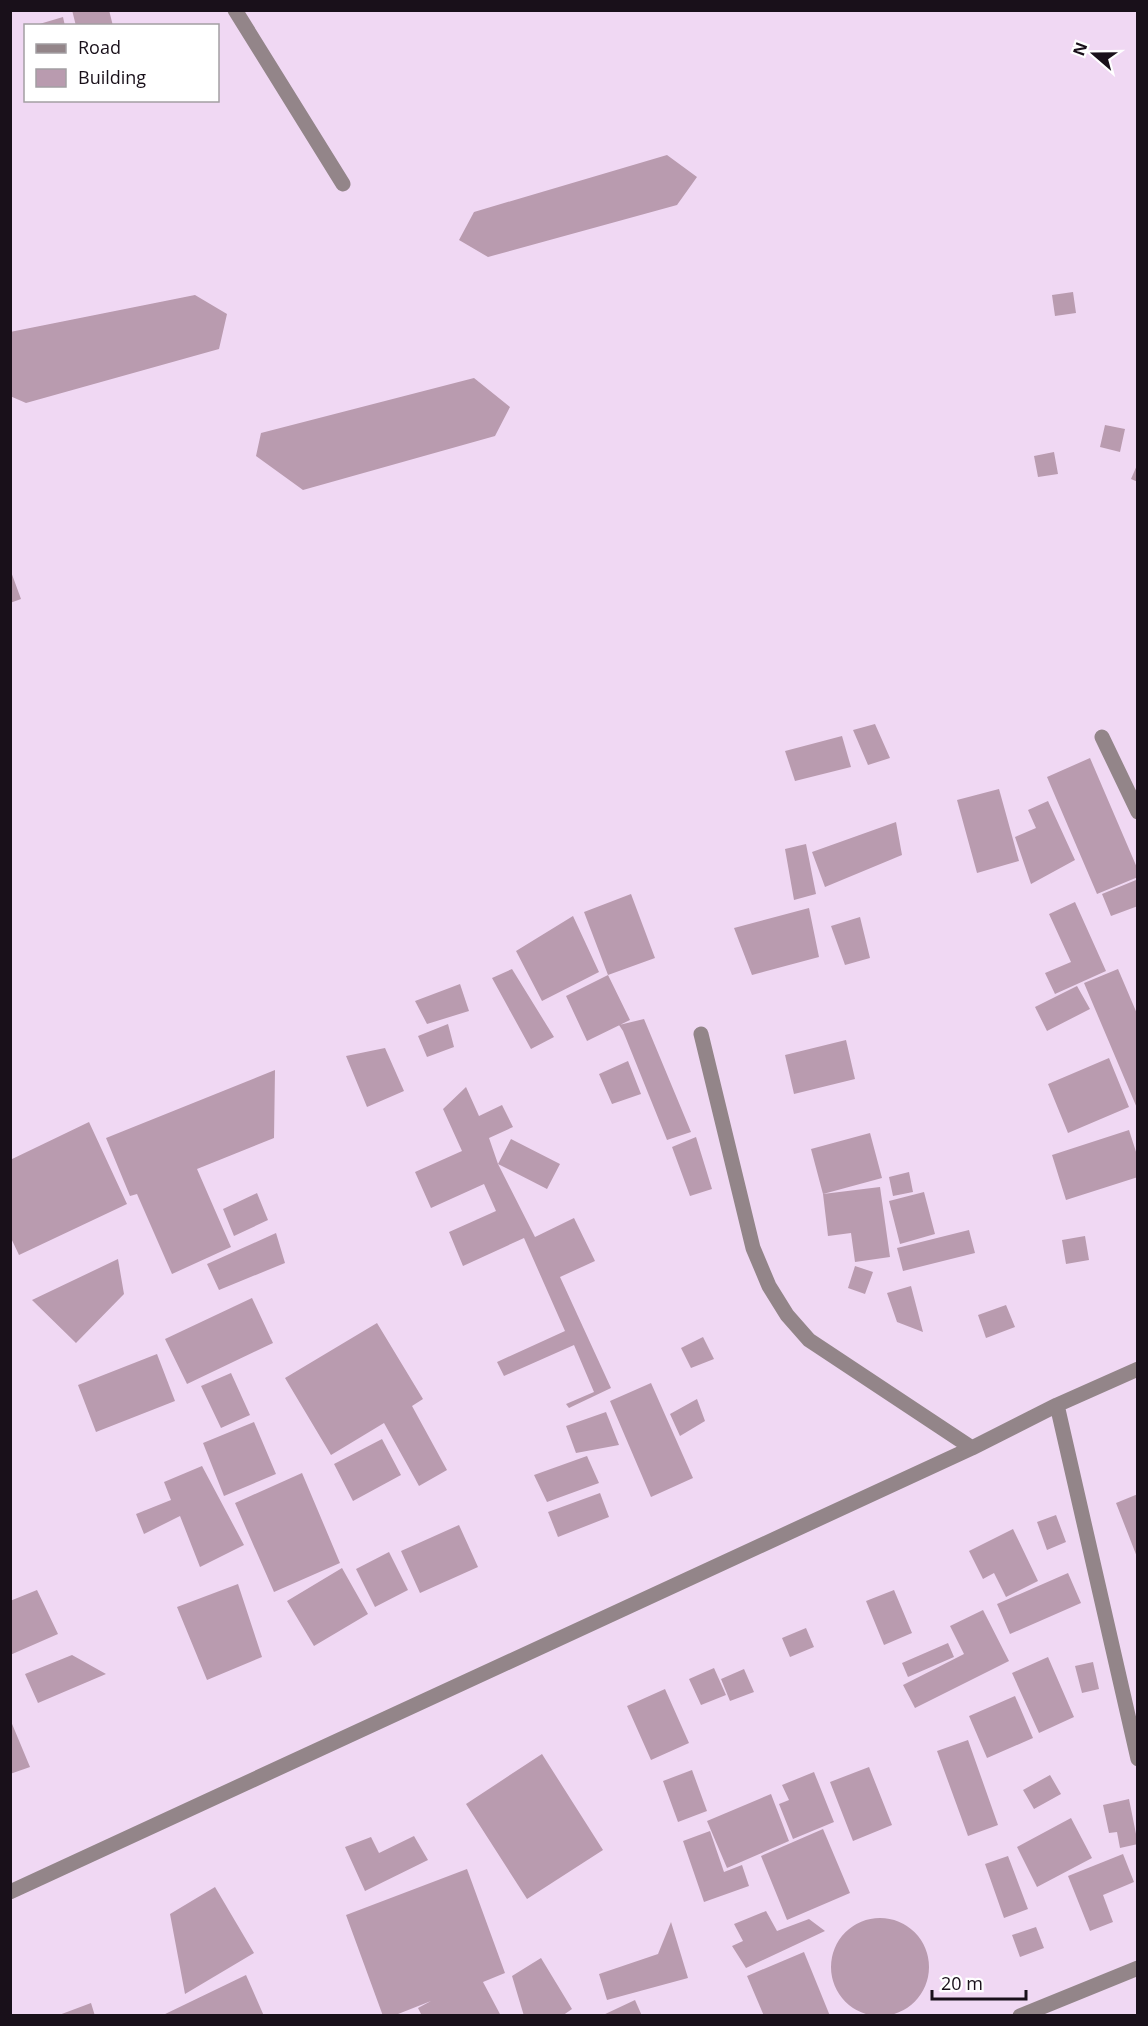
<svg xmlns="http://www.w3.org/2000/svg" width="1148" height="2026" viewBox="0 0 1148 2026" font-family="'Open Sans',sans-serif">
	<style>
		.building { fill: #b99baf }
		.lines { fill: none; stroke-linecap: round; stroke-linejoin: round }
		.service { stroke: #938589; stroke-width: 15 }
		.minor { stroke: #938589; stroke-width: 15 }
	</style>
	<rect width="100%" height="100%" fill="#f0d8f3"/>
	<path class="building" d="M72 10H109L113 26H76Z
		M63 17 65 26H36V25Z
		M667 155 697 177 677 205 488 257 459 240 474 212Z
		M1073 292 1076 313 1055 316 1052 295Z
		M195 295 227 314 219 349 26 403 10 396V332Z
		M474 378 510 407 495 436 303 490 256 456 261 433Z
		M1105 425 1125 429 1120 452 1100 447Z
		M1054 452 1058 474 1038 477 1034 456Z
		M1138 463V482L1131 479Z
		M10 569 21 599 10 603Z
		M875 724 890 758 868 765 853 730Z
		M842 736 851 767 795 781 785 751Z
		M1090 758 1138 870V877L1097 894 1047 777Z
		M999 789 1019 861 977 873 957 800Z
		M1048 801 1075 860 1031 884 1015 837 1036 828 1028 810Z
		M896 822 902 855 825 887 812 852Z
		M806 844 816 894 794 900 785 849Z
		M1136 880 1138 906 1111 916 1102 894Z
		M631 894 655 958 608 975 584 912Z
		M1075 902 1106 971 1055 994 1045 973 1071 962 1049 914Z
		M809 908 819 957 752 975 734 928Z
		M573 916 599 972 542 1001 516 951Z
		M860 917 870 958 845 965 831 926Z
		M512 969 554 1037 531 1049 492 978Z
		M1118 969 1138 1016 1137 1108 1084 983Z
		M608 975 630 1020 587 1041 566 996Z
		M460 984 469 1011 427 1024 415 1001Z
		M1077 986 1090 1009 1047 1031 1035 1007Z
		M644 1019 691 1132 667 1140 623 1031 619 1025Z
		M448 1024 454 1047 427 1057 418 1036Z
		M846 1040 855 1079 794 1094 785 1055Z
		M385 1048 404 1091 367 1107 346 1056Z
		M1109 1058 1129 1107 1068 1133 1048 1084Z
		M628 1061 641 1094 612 1104 599 1074Z
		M275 1070 274 1138 197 1169 231 1247 172 1274 137 1194 130 1196 106 1138Z
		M466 1087 479 1116 502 1105 513 1127 489 1138 498 1164 535 1237 574 1218 595 1261 560 1277 611 1388 569 1408 566 1404 594 1392 574 1345 504 1376 497 1362 565 1331 524 1238 463 1266 449 1232 496 1211 484 1184 431 1208 415 1172 462 1151 443 1109Z
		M89 1122 127 1204 19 1255 10 1236V1160Z
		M1129 1130 1138 1158V1177L1066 1200 1052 1155Z
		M870 1133 882 1178 823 1194 880 1187 890 1257 855 1262 851 1233 828 1236 823 1194 811 1149Z
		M696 1137 712 1189 690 1196 672 1147Z
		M511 1139 560 1164 547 1189 498 1164Z
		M909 1172 913 1192 893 1196 889 1177Z
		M924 1192 935 1234 900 1244 889 1201Z
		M257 1193 268 1220 234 1236 223 1209Z
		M969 1230 975 1253 903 1271 897 1248Z
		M276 1233 285 1263 219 1290 207 1264Z
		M1085 1236 1089 1260 1066 1264 1062 1240Z
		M118 1259 124 1294 76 1343 32 1300Z
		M855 1266 873 1272 865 1294 848 1288Z
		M911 1286 923 1332 897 1322 887 1293Z
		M252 1298 273 1343 187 1384 165 1339Z
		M1006 1305 1015 1327 986 1338 978 1315Z
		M377 1323 423 1399 412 1406 447 1470 419 1486 384 1423 331 1455 285 1378Z
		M703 1337 714 1359 691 1368 681 1348Z
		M157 1354 175 1401 96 1432 78 1385Z
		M231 1373 250 1415 221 1428 201 1386Z
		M651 1383 693 1478 651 1497 610 1401Z
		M697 1399 705 1421 680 1436 670 1414Z
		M606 1412 619 1445 576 1453 566 1426Z
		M254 1422 276 1474 224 1496 203 1443Z
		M382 1439 401 1475 353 1501 334 1464Z
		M587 1456 599 1483 547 1502 534 1475Z
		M202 1466 244 1545 200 1567 180 1516 144 1534 136 1514 171 1500 164 1482Z
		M302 1473 340 1563 274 1592 235 1503Z
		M600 1493 609 1517 558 1537 548 1512Z
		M1138 1494V1557H1137L1116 1503Z
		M1056 1515 1066 1542 1047 1550 1037 1522Z
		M459 1525 478 1567 420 1593 401 1551Z
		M1013 1529 1038 1581 1006 1597 994 1573 983 1579 969 1551Z
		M389 1552 408 1590 375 1607 356 1569Z
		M342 1568 368 1614 314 1646 287 1601Z
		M1068 1573 1081 1603 1010 1634 997 1604Z
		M238 1584 262 1657 207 1680 177 1607Z
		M37 1590 58 1634 10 1655V1601Z
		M894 1590 912 1633 884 1645 866 1601Z
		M983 1610 1009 1661 915 1708 903 1685 964 1654 950 1626Z
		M806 1628 814 1647 790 1657 782 1638Z
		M948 1643 954 1657 908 1677 902 1663Z
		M72 1655 106 1674 38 1703 25 1674Z
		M1048 1657 1074 1717 1039 1733 1012 1673Z
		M1093 1662 1099 1689 1082 1693 1075 1666Z
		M714 1668 726 1695 701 1705 689 1679Z
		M744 1669 754 1692 730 1701 721 1679Z
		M665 1689 689 1743 651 1760 627 1706Z
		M1015 1696 1033 1738 987 1758 969 1716Z
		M10 1719 30 1767 10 1774Z
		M968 1740 998 1825 968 1836 937 1751Z
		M542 1754 603 1850 527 1899 466 1804Z
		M869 1767 892 1825 853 1841 830 1782Z
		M692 1770 707 1811 678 1822 663 1781Z
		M814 1772 834 1822 793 1839 779 1804 789 1800 782 1785Z
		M1050 1775 1061 1794 1034 1809 1023 1790Z
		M771 1794 789 1841 727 1868 707 1821Z
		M1129 1799 1138 1844 1120 1848 1117 1832 1109 1833 1103 1805Z
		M1071 1818 1092 1858 1037 1887 1017 1847Z
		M823 1829 850 1893 787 1920 761 1856Z
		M710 1831 724 1872 742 1865 749 1886 704 1902 683 1841Z
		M414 1836 428 1860 365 1891 345 1847 371 1837 379 1853Z
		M1123 1854 1134 1882 1103 1895 1113 1922 1090 1931 1068 1876Z
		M1008 1856 1028 1909 1004 1918 985 1864Z
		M467 1869 505 1973 483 1982 501 2016H422L418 2008 431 2001 393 2016H383L346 1915Z
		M215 1887 254 1953 185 1994 170 1914Z
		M766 1911 777 1931 809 1919 825 1931 746 1968 732 1946 743 1941 734 1924Z
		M831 1967a49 49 0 1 1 98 0a49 49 0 1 1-98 0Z
		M671 1922 688 1978 607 2000 599 1974 658 1954Z
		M1036 1927 1044 1948 1020 1957 1012 1935Z
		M804 1952 830 2016H764L747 1976Z
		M541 1958 572 2009 562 2016H524L512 1976Z
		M246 1975 264 2016H161Z
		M635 2000 642 2016H601Z
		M91 2003 95 2016H59V2015Z"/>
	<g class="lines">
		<path class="service" d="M235 10 343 184"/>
		<path class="minor" d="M1102 737 1138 812
			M701 1034 753 1248 769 1286 787 1315 809 1340 972 1448
			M1057 1405 1138 1759
			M10 1892 972 1448 1057 1405 1138 1369
			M1020 2016 1138 1968"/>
	</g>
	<rect width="1148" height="2026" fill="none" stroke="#19101a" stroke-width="24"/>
	<rect x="24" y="24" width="195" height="78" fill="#ffffff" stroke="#a39fa3" stroke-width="1.5"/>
	<rect x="36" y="44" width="30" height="9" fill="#938589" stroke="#a39fa3" stroke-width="1.5"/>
	<text x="78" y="54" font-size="18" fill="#19101a">Road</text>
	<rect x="36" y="69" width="30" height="18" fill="#b99baf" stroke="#a39fa3" stroke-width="1.5"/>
	<text x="78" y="84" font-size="18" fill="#19101a">Building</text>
	<g transform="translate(1094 54) rotate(290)" stroke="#ffffff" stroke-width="4.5" paint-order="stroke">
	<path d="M0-4.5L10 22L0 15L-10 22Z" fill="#19101a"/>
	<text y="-9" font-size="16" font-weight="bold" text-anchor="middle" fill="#19101a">N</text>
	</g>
	<path d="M932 1990v9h94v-9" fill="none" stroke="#19101a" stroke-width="3"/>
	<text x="941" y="1990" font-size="18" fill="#19101a" stroke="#ffffff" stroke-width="4.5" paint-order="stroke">20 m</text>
</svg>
